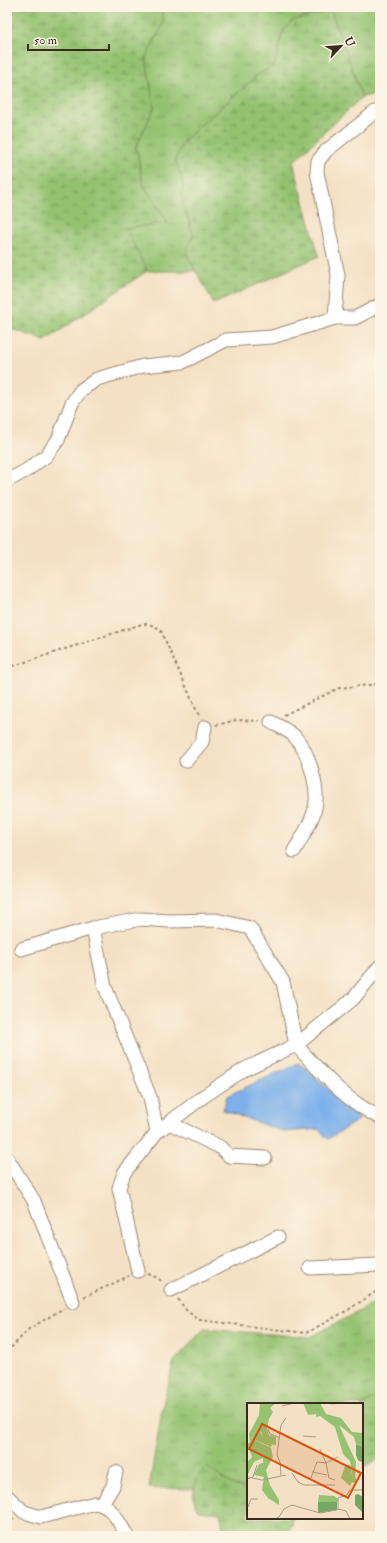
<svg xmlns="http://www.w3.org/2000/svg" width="387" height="1543" viewBox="0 0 387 1543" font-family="'IM FELL Double Pica',serif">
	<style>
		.grass { fill: url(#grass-tufts); stroke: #687648 }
		.wetland { fill: url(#wetland-marsh); stroke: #687648 }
		.water { fill: #7eb1eb; stroke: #5c6e84 }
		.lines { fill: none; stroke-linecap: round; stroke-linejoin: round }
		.minor-casing { stroke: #988672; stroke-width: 15 }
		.path { stroke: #988672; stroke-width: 2; stroke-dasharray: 3 3; stroke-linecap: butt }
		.minor { stroke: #fff; stroke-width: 13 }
		.inset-road { fill: none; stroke: #aa9882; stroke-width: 1 }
		.view { fill: #d7540e; fill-opacity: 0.15; stroke: #d7540e; stroke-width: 2 }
		.inset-edge { fill: none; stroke: #3b2a1e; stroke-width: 2 }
	</style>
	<defs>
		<pattern id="grass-tufts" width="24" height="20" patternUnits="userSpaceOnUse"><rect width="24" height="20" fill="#94c271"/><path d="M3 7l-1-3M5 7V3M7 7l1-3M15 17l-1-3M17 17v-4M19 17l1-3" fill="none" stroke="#7a9e5c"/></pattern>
		<pattern id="wetland-marsh" width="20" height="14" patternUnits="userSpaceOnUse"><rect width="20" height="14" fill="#94c271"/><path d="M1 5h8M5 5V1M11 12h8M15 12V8" fill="none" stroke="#7a9e5c"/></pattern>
	</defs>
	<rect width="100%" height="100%" fill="#fcf5e5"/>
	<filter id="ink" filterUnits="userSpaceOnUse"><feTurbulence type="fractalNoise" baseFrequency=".025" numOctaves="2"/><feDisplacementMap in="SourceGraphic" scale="8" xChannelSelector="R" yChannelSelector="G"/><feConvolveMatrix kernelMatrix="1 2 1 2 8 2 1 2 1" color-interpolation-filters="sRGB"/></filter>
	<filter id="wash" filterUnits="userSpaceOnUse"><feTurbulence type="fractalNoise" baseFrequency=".012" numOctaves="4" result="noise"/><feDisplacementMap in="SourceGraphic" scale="16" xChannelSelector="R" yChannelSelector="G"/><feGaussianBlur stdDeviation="0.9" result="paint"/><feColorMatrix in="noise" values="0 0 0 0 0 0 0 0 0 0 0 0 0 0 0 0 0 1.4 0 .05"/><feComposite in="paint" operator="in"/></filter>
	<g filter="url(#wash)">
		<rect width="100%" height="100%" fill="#f4e1c5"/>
		<path class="grass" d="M161 7H376L380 9V93L362 97 331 11 283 31 275 65 259 74 184 140 175 160 183 181 182 200 193 234 186 253 196 271H147L125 228 168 223 143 184 136 147 154 108 146 57 164 23Z
			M377 1302 380 1306V1396L362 1405 248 1404V1488C232 1488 219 1476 207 1468L202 1471 194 1489 149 1488 163 1404 174 1361 204 1329 310 1337Z"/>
		<path class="wetland" d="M7 7H161L164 23 146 57 154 108 136 147 143 184 168 223 126 228 147 271 45 341 15 330H7Z
			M331 11 362 97 293 162 319 256 214 304 186 253 193 234 182 200 183 181 175 160 184 140 259 74 275 65 283 31 293 20Z
			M380 1396V1458L362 1468V1405Z
			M207 1467C219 1476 232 1488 248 1488V1518H293L292 1524 287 1536H225L220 1513 199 1511C189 1498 194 1477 207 1467Z"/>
		<path class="water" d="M298 1063 307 1069 360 1119 328 1139 319 1129 284 1132 223 1110 227 1096Z"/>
	</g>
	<g filter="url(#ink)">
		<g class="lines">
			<g class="minor-casing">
				<path id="minor" d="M335 318 338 275 317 172 318 161 326 151 375 112
					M7 481 27 470 46 456 58 440 72 403 81 390 97 379 143 366 183 362 226 340 272 337 335 318H355L380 305
					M271 722C278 726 289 730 295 737 309 752 321 792 314 812 310 826 301 839 294 851
					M186 761 202 742 205 727
					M93 928 105 987 150 1097 157 1132
					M21 949 93 928 141 919 169 921 216 920 250 928 283 982 296 1045 353 999 380 966
					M169 1123 220 1147 229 1156 265 1158
					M7 1158 34 1201 73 1302
					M310 1268 380 1265
					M138 1271 119 1188 124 1173 157 1132 204 1096 245 1069 296 1045C321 1072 346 1102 380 1117
					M171 1290 278 1237
					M7 1496 24 1512 41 1517 95 1503C112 1505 119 1522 127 1536
					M102 1504 113 1486 116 1472"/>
			</g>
			<path class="path" d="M7 668 142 624C150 624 155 625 161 631L200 718
				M284 715 339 688 380 684
				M216 725 237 720 259 721
				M148 1274 158 1278 163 1283
				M84 1297 129 1276
				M178 1299 186 1310 199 1320 306 1333 348 1310 380 1289
				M7 1352 29 1329 64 1308
				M7 1523 15 1518"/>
			<use href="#minor" class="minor"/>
		</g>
	</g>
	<g transform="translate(247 1403)">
		<rect width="116" height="116" fill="#f4e1c5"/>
		<path d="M22 16 20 26 13 29 20 40 26 42 21 45 22 43 4 35 9 27ZM103 62 106 76 103 83 94 75 98 63ZM72 92 87 93 91 96 90 99H71Z" fill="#94c271"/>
		<path d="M109 41 116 44V60L111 57 109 52ZM111 91 116 94V110L108 102V92ZM71 99H90V107L71 110Z" fill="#77a863"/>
		<path d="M13 0H29L23 5 26 9 22 16 9 27 4 35 24 45 26 54 19 67 23 82 32 97V102L21 95 15 87 17 74 7 72 12 61 16 60V55L7 59 0 73V59L5 54 0 41 3 39 2 31 12 12ZM56 0H73L79 11 94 15 105 29 116 30V44L109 41 107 34 92 22 109 59 108 73 110 80 103 79 106 76 103 58 96 51 88 24 73 13 69 14V11L61 12ZM13 25 20 26 22 32 29 34V42L18 40Z" fill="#94c271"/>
		<path class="inset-road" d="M84 1 96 0M35 3 47 0M21 26 23 31 33 35M56 33 69 34M65 69 80 72M45 70 51 79 57 82H88M34 72 33 59 30 52 34 22 39 15M5 75 15 77 39 72M64 75 70 59 79 60 73 46M88 77 82 75 79 60 91 54M0 92V76L6 74 10 62M1 104 4 96H11M91 106 99 108 103 116M28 116 32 114 37 106 45 102 73 110 89 107 91 106V95L100 92 103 87H116"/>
		<path class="view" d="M15 21 114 70 101 95 2 46Z"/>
		<rect width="116" height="116" class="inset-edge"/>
	</g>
	<rect width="387" height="1543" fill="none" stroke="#fcf5e5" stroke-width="24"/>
	<g transform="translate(341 46) rotate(64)" stroke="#fcf5e5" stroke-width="3" paint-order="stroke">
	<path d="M0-3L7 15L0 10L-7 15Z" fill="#3b2a1e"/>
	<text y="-6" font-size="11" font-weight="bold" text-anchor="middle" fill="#3b2a1e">U</text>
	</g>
	<path d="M28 44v6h81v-6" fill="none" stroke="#3b2a1e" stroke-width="2"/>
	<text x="34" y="44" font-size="12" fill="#3b2a1e" stroke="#fcf5e5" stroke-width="3" paint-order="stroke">50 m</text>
</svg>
